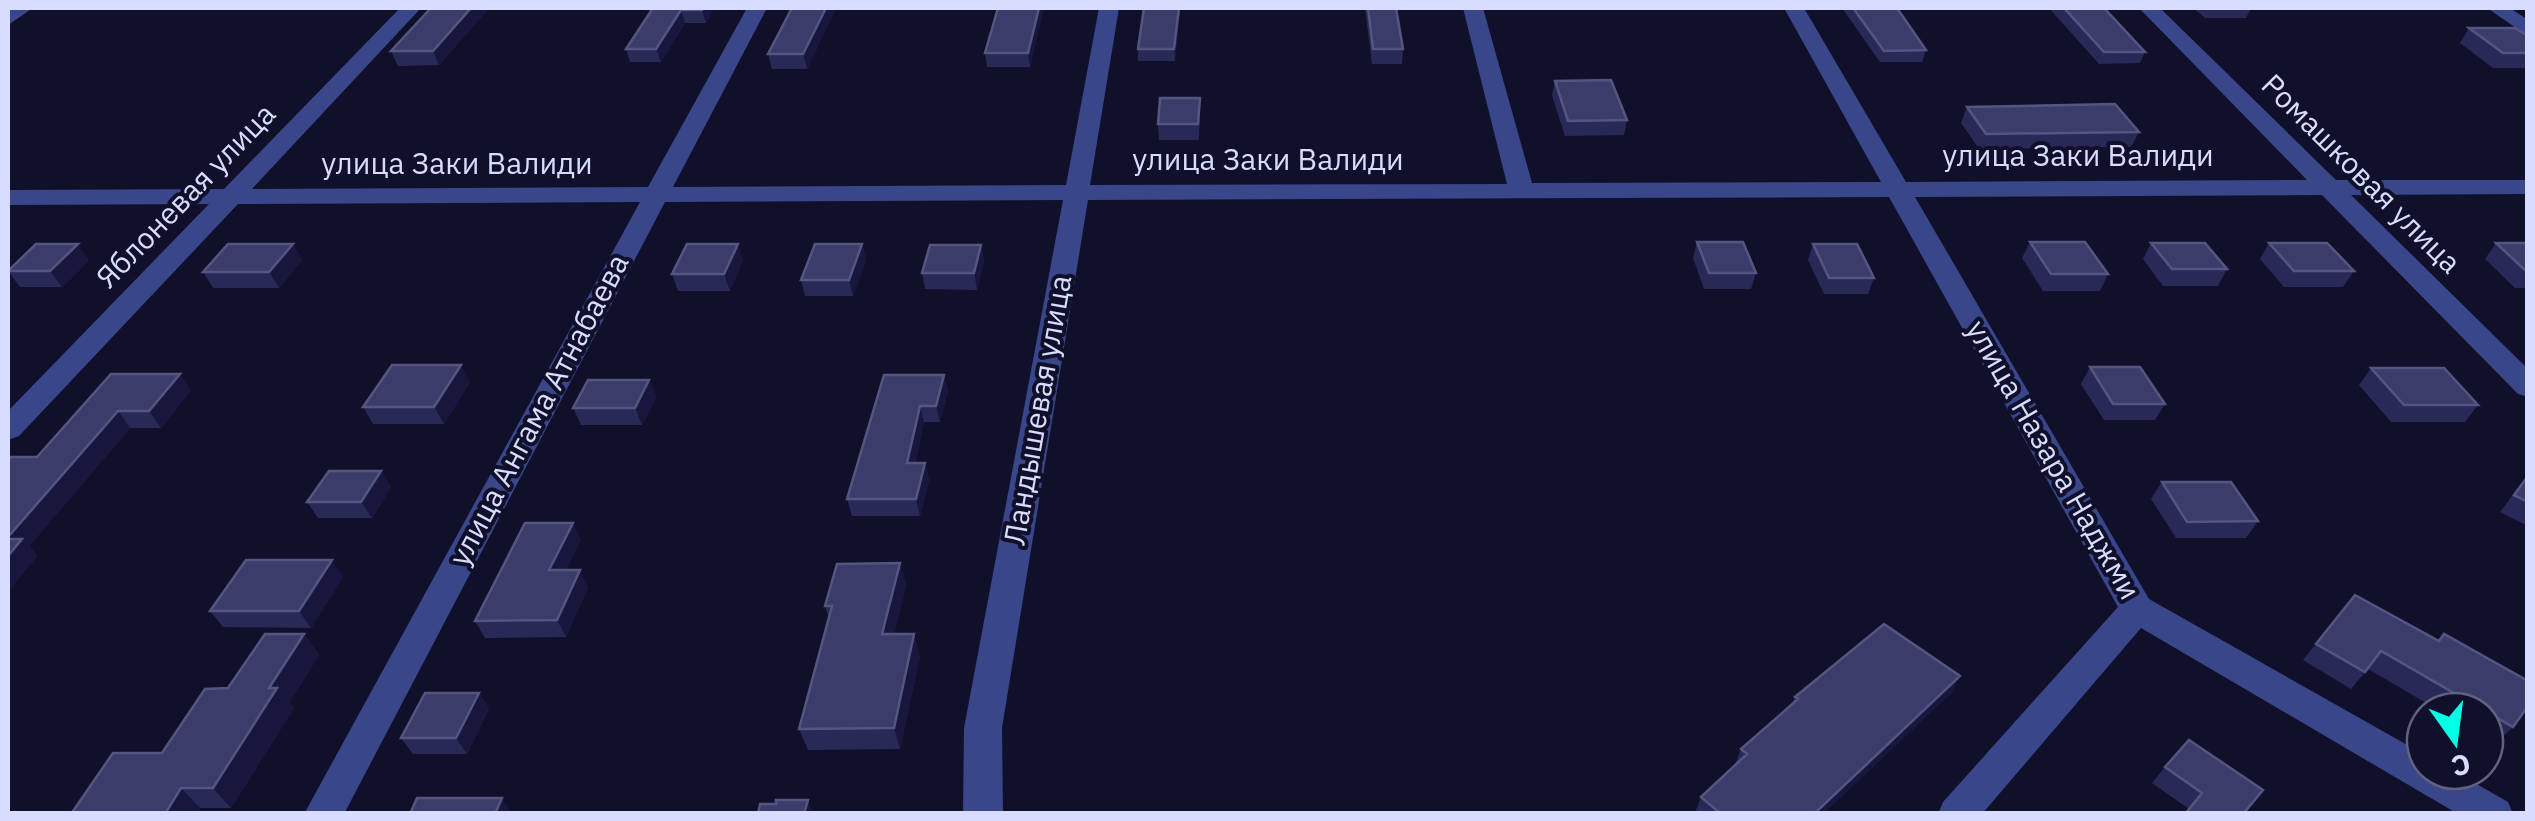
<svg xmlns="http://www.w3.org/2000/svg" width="2535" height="821" viewBox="0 0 2535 821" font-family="'IBM Plex Sans',sans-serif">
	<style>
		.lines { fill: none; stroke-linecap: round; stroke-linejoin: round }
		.minor { fill: #3a468a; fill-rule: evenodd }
		.wall { fill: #292958 }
		.shaded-wall { fill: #17173e }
		.building { fill: #3c3c6a; stroke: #545581; stroke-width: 2.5 }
		.labels { text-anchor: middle; stroke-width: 8; stroke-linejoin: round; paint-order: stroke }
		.street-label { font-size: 30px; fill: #d8dcff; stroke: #10102a }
	</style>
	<rect width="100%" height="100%" fill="#10102a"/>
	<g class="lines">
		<path class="minor" d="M10 8H33L8 25Z
			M400 8H421L252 189 648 187 747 8H767L673 187 1066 185 1099 8H1119L1090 185 1507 184 1463 8H1483L1532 183 1881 182 1784 8H1804L1906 182 2307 180 2139 8H2160L2336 180H2528V194L2351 195 2528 369V397L2518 394 2322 195 1915 197 2149 599 2425 755V771H2454L2508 802 2513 814H2458L2141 628 1982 814H1938L1943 802 2118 607 1889 197 1088 200 1002 728 1003 814H963L964 728 1063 200 665 202 344 814H304L640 202 238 204 19 436 8 440V411L209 204 8 205V190L224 189Z
			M2487 8H2510L2528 20V36Z"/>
	</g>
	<path class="wall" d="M431 8H489L439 65 398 66 391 51Z
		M653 8H714L706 23H685L661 62H630L626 49Z
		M792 8H836L807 69H772L768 54Z
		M998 8H1044L1030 67H987L985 53Z
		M1144 8H1180L1175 61H1138V49Z
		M1365 8H1396L1403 49 1402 64H1372Z
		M1842 8H1897L1926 50 1922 62H1880Z
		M2049 8H2104L2145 52 2140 63 2099 64Z
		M2193 8H2251L2246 18H2205Z
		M2469 28 2528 36V68H2493L2460 43Z
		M1555 81 1627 120 1624 135 1565 136 1552 96Z
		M1200 98 1199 140H1159L1158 124Z
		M1967 107 2139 132 2131 147 1979 149 1961 123Z
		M1697 242 1756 273 1751 289H1704L1693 258Z
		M2030 242 2108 274 2100 291H2043L2022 258Z
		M2151 243 2227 269 2218 286H2163L2143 259Z
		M2269 243 2354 271 2343 287H2284L2260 259Z
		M2496 243H2528V288H2515L2485 259Z
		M293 244 302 260 279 288H213L203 272Z
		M862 244 866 260 853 296H805L801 280Z
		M1813 244 1874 278 1868 294H1824L1808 260Z
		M981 245 984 261 977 290 925 289 922 273Z
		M89 260 62 287H20L8 271Z
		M743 260 730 291H678L672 274Z
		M2090 367 2165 404 2155 420H2104L2081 384Z
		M2371 368 2478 405 2465 422H2391L2359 385Z
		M111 374 191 390 161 428H130L29 546 37 556 8 591 37 457Z
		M944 375 948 391 940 422H924L915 463H925L929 480 920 516H852L847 499Z
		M649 380 656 397 642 425H581L573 408Z
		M470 382 444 424H373L363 407Z
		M2528 474V526L2500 512Z
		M2162 482 2258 521 2246 538H2176L2151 499Z
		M391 487 372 518H318L307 502Z
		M581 540 566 570 588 587 566 637 485 638 475 621Z
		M900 563 906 585 894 634 920 656 900 749 808 750 799 729 829 619 825 606Z
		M343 577 311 628 223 627 210 611Z
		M2355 595 2438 641 2513 727 2496 743 2485 737V711H2440L2368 669 2351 689 2303 660Z
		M304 634 319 655 289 703 294 708 231 808H200L197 814H71L162 753 228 688Z
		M1960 676 1951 693 1823 814 1695 813 1701 797 1735 765 1741 749 1791 706 1795 697Z
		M479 693 489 709 467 754H413L401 738Z
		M2165 767 2243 814 2189 809 2152 783Z"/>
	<path class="shaded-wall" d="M471 8H489L439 65 433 51Z
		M703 8H714L706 23 702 10Z
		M826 8H836L807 69 803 54Z
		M1039 8H1044L1030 67 1028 53Z
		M1179 8H1180L1175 61 1174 49Z
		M681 10 685 23 661 62 656 49Z
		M78 244 89 260 62 287 50 271Z
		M293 244 302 260 279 288 269 272Z
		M738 244 743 260 730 291 724 274Z
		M862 244 866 260 853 296 849 280Z
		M981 245 984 261 977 290 974 273Z
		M461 365 470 382 444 424 434 407Z
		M180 374 191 390 161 428 149 411Z
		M944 375 948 391 940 422 936 406Z
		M649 380 656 397 642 425 635 408Z
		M920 406 924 422 911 480 907 463Z
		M118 411 130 428 29 546 37 556 8 591V537Z
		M925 463 929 480 920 516 916 499Z
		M381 471 391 487 372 518 361 502Z
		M573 523 581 540 558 587 549 570Z
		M332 560 343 577 311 628 299 611Z
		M900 563 906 585 889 656 882 634Z
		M580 570 588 587 566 637 557 620Z
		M304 634 319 655 289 703 294 708 231 808 213 788 269 688Z
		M914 634 920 656 900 749 894 728Z
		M1960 676 1951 693 1823 814H1814Z
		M479 693 489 709 467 754 456 738Z
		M181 788 200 808 197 814H165Z
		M502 798 512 814H495Z
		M808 800 813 814H804Z"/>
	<path class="building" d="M431 8H471L433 51H391Z
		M653 8H703L702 10H681L656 49H626Z
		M792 8H826L803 54H768Z
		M998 8H1039L1028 53H985Z
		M1144 8H1179L1174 49H1138Z
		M1368 8H1396L1403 49H1373Z
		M1853 8H1897L1926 50 1884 51Z
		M2064 8H2104L2145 52H2104Z
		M2469 28H2515L2528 36V53H2503Z
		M1611 80 1627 120 1568 121 1555 81Z
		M1160 98H1200L1198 124H1158Z
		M2115 104 2139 132 1986 134 1967 107Z
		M1697 242H1743L1756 273H1709Z
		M2030 242H2085L2108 274H2051Z
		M2151 243H2205L2227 269H2172Z
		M2269 243H2327L2354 271H2294Z
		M2496 243H2528V272H2527Z
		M36 244H78L50 271H8Z
		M228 244H293L269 272H203Z
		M687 244H738L724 274H672Z
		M815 244H862L849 280H801Z
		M1813 244H1857L1874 278H1829Z
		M930 245H981L974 273H922Z
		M392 365H461L434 407H363Z
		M2090 367H2140L2165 404H2113Z
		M2371 368H2444L2478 405H2404Z
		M111 374H180L149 411H118L8 537V461L11 457H37Z
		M884 375H944L936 406H920L907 463H925L916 499H847Z
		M588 380H649L635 408H573Z
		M329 471H381L361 502H307Z
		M2528 476V502L2514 495Z
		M2162 482H2231L2258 521 2187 522Z
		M525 523H573L549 570H580L557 620 475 621Z
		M8 539H22L8 556Z
		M246 560H332L299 611H210Z
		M900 563 882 634H914L894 728 799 729 832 606H825L837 564Z
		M2355 595 2439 641 2444 634 2528 681V706L2513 727 2381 651 2365 672 2316 644Z
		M1884 624 1960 676 1814 814H1721L1701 797 1747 754 1741 749 1798 699 1795 697Z
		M265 634H304L269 688H277L213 788H181L165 814H71L113 753H162L205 689 228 688Z
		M425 693H479L456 738H401Z
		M2189 740 2263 790 2243 814H2185L2202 793 2165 767Z
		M417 798H502L495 814H410Z
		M776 800H808L804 814H758L760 804H776Z"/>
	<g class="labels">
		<g class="street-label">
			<text x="2078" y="166">улица Заки Валиди</text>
			<text x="1268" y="170">улица Заки Валиди</text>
			<text x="457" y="174">улица Заки Валиди</text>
			<text transform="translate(2361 174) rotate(45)" y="10">Ромашковая улица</text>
			<text transform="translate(186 196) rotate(-46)" y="10">Яблоневая улица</text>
			<text transform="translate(539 410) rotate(-62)" y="10">улица Ангама Атнабаева</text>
			<text transform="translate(1038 410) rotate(-80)" y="10">Ландышевая улица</text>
			<text transform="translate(2053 460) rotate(60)" y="10">улица Назара Наджми</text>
		</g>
	</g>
	<rect width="2535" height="821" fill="none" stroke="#d8dcff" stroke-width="20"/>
	<g transform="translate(2455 741) rotate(166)"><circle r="48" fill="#10102a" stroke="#60627f" stroke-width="2.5"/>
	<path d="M0-8L18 38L0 25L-18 38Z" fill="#04ffe7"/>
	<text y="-15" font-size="28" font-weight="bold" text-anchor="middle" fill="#d8dcff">С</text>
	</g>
</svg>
